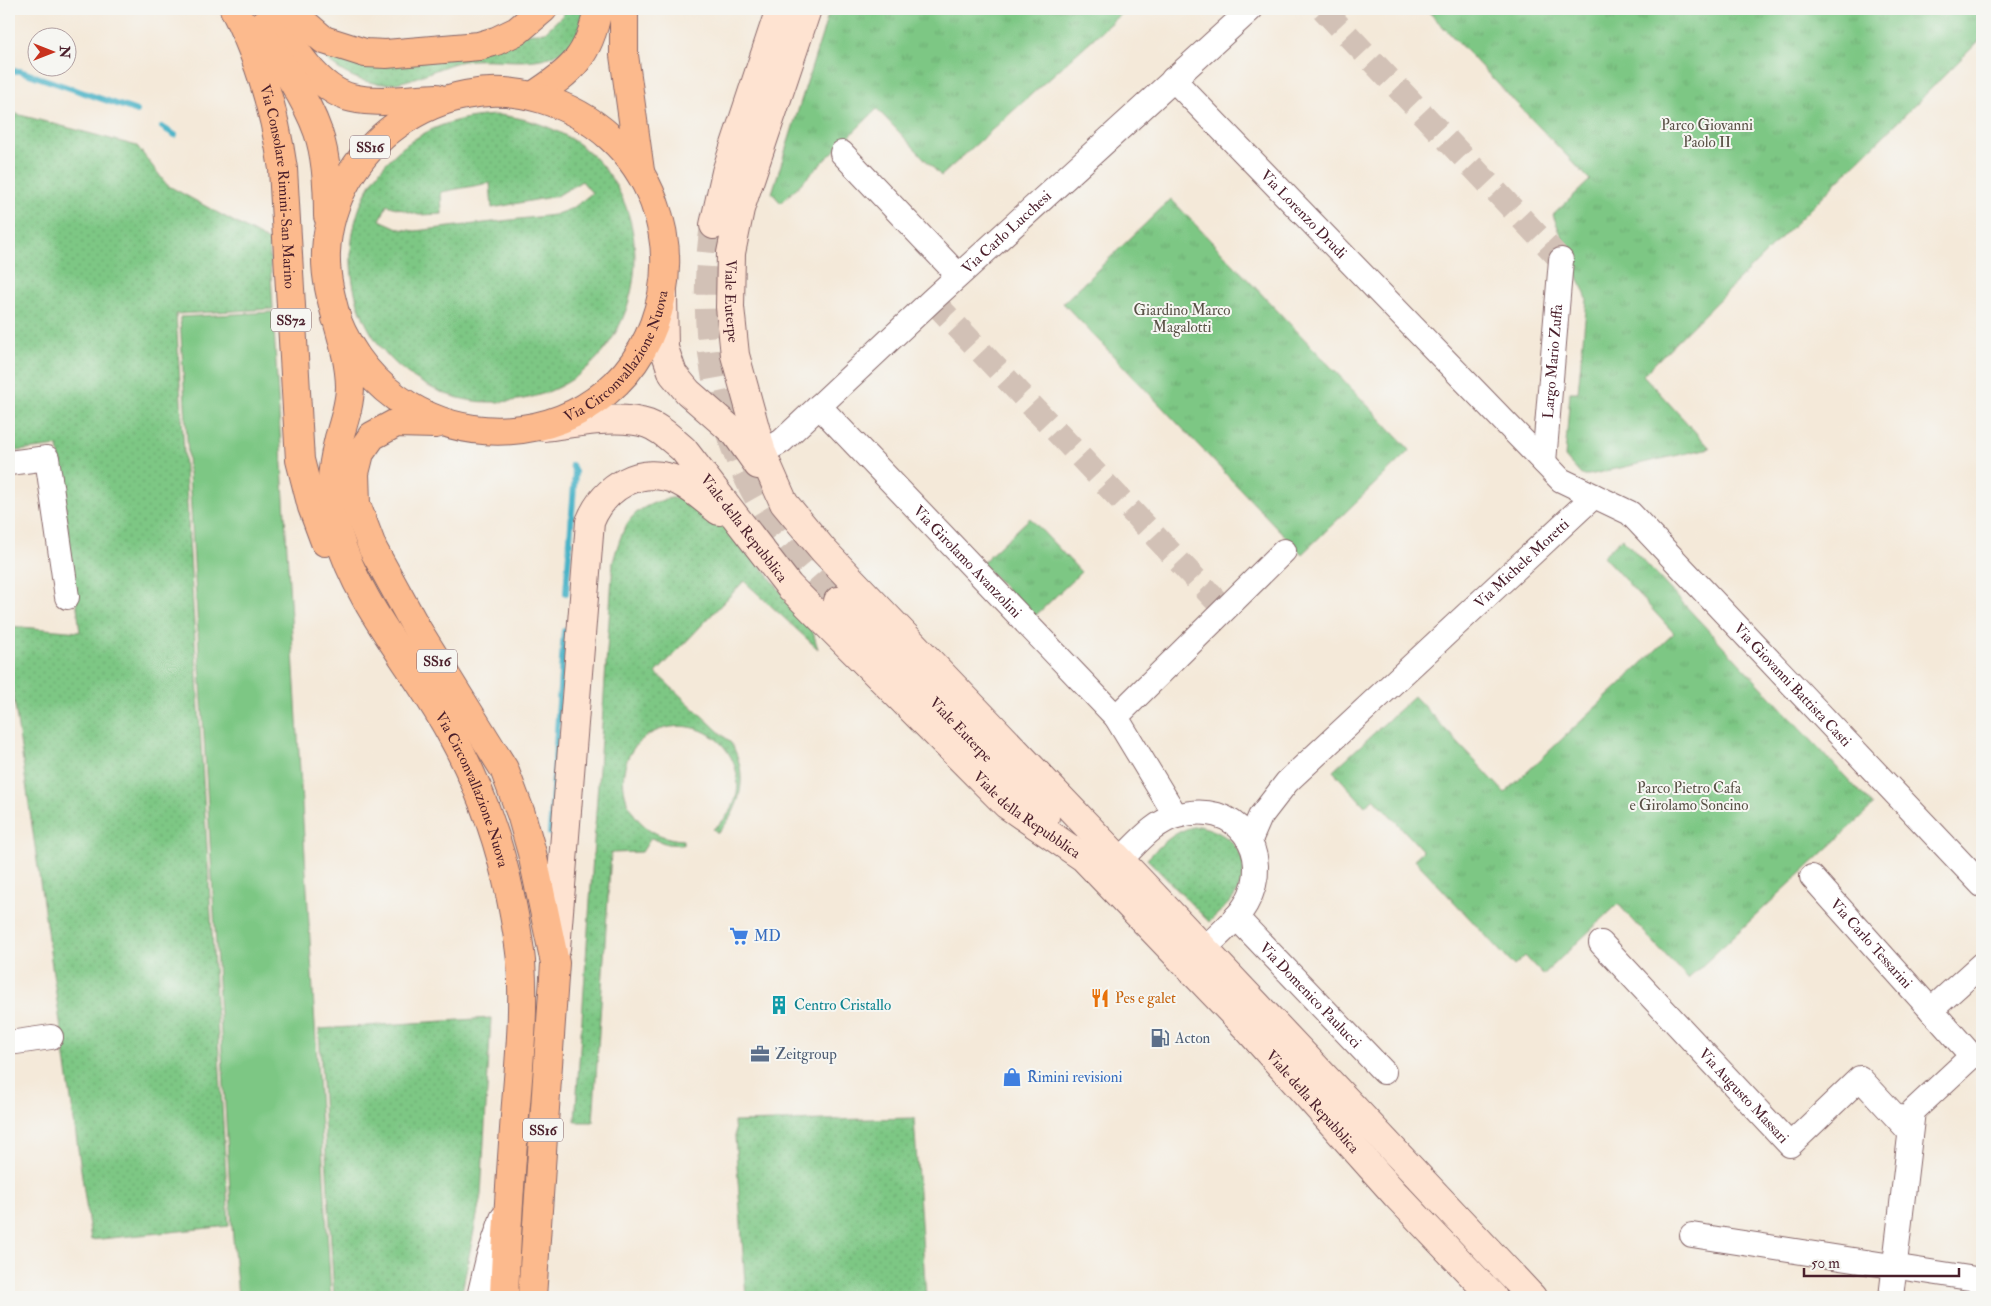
<svg xmlns="http://www.w3.org/2000/svg" width="1991" height="1306" viewBox="0 0 1991 1306" font-family="'IM FELL Double Pica',serif">
	<style>
		.grass { fill: url(#grass-dots); stroke: #647358; fill-rule: evenodd }
		.park { fill: url(#park-tufts); stroke: #647358 }
		.pitch { fill: #7dc784; stroke: #647358 }
		.lines { fill: none; stroke-linecap: round; stroke-linejoin: round }
		.stream { stroke: #49b3c7; stroke-width: 6 }
		.minor-tunnel { stroke: #d2c1b6; stroke-width: 24; stroke-dasharray: 24 12; stroke-linecap: butt }
		.secondary-tunnel { stroke: #d2c1b6; stroke-width: 28; stroke-dasharray: 28 14; stroke-linecap: butt }
		.minor-casing { stroke: #866668; stroke-width: 26 }
		.tertiary-casing { stroke: #866668; stroke-width: 30 }
		.secondary-casing { stroke: #866668; stroke-width: 30 }
		.primary-casing { stroke: #866668; stroke-width: 30 }
		.minor { stroke: #fff; stroke-width: 24 }
		.tertiary { stroke: #fff; stroke-width: 28 }
		.secondary { stroke: #fee3d1; stroke-width: 28 }
		.primary { stroke: #fcba8d; stroke-width: 28 }
		.labels { text-anchor: middle; stroke-width: 4; stroke-linejoin: round; paint-order: stroke }
		.shield { fill: #f6f6f2; stroke: #7e6067; stroke-width: 1 }
		.shield-label { font-size: 14px; font-weight: bold; fill: #4a1f2b }
		.park-label { font-size: 15px; fill: #595146; stroke: #f6f6f2 }
		.street-label { font-size: 15px; fill: #4a1f2b; stroke: #f6f6f2 }
		.shop-label { font-size: 15px; fill: #366cbe; stroke: #f6f6f2; text-anchor: start }
		.food-label { font-size: 15px; fill: #c56008; stroke: #f6f6f2; text-anchor: start }
		.culture-label { font-size: 15px; fill: #0d838f; stroke: #f6f6f2; text-anchor: start }
		.service-label { font-size: 15px; fill: #4e5e75; stroke: #f6f6f2; text-anchor: start }
	</style>
	<defs>
		<pattern id="grass-dots" width="8" height="8" patternUnits="userSpaceOnUse" patternTransform="scale(1.25)"><rect width="8" height="8" fill="#7dc784"/><path d="M2 2h.1M6 6h.1" fill="none" stroke="#6eaa72" stroke-width="1.8" stroke-linecap="round"/></pattern>
		<pattern id="park-tufts" width="24" height="20" patternUnits="userSpaceOnUse" patternTransform="scale(1.25)"><rect width="24" height="20" fill="#7dc784"/><path d="M3 7l-1-3M5 7V3M7 7l1-3M15 17l-1-3M17 17v-4M19 17l1-3" fill="none" stroke="#6eaa72"/></pattern>
	</defs>
	<rect width="100%" height="100%" fill="#f6f6f2"/>
	<filter id="ink" filterUnits="userSpaceOnUse"><feTurbulence type="fractalNoise" baseFrequency=".02" numOctaves="2"/><feDisplacementMap in="SourceGraphic" scale="10" xChannelSelector="R" yChannelSelector="G"/><feConvolveMatrix kernelMatrix="1 2 1 2 8 2 1 2 1" color-interpolation-filters="sRGB"/></filter>
	<filter id="wash" filterUnits="userSpaceOnUse"><feTurbulence type="fractalNoise" baseFrequency=".0096" numOctaves="4" result="noise"/><feDisplacementMap in="SourceGraphic" scale="20" xChannelSelector="R" yChannelSelector="G"/><feGaussianBlur stdDeviation="1.12" result="paint"/><feColorMatrix in="noise" values="0 0 0 0 0 0 0 0 0 0 0 0 0 0 0 0 0 1.4 0 .05"/><feComposite in="paint" operator="in"/></filter>
	<g filter="url(#wash)">
		<rect width="100%" height="100%" fill="#f4e9d9"/>
		<path class="grass" d="M565 9H585C580 26 578 40 562 51 533 69 496 56 464 61 437 66 410 85 383 84 361 83 341 73 325 58L324 53 545 32 564 14Z
			M9 112 137 146 167 185 269 241 273 309 176 314 229 1226 91 1240 9 664V626L80 632 58 446 9 452Z
			M499 115C694 137 669 405 489 402 462 402 435 392 413 377 334 325 329 202 406 145 434 124 465 116 499 115ZM582 181 592 193 573 208 554 215 415 231 400 229 380 220 387 205 419 215 442 214 441 192 490 183 492 208 557 196Z
			M671 498H684L707 511 756 560 813 632 818 649 744 581 656 673 731 743C749 774 742 808 718 833L713 829C768 790 723 708 659 730 602 750 616 837 683 840V845L667 844 651 838 642 852 611 853 593 1122H575L613 562C624 523 629 508 671 498Z
			M1199 826C1233 833 1256 859 1236 894 1229 905 1218 913 1209 922L1147 859C1163 843 1176 829 1199 826Z
			M491 1018 481 1195 461 1297H334L319 1029Z
			M914 1118 926 1297H746L734 1122Z"/>
		<path class="park" d="M830 9H1126L941 176 877 109 781 203 772 193Z
			M1426 9H1982V38L1643 375 1710 448 1589 475H1581L1565 457 1570 392H1578L1587 299 1553 215 1590 180Z
			M1171 199 1410 450 1302 554 1063 303Z
			M1030 518 1081 572 1033 618 982 563Z
			M1622 538 1873 806 1688 979 1618 904 1543 975 1525 956 1514 966 1414 859 1423 851 1374 798 1365 806 1333 771 1414 696 1505 793 1674 633 1603 556Z"/>
		<path class="pitch" d="M273 312 331 1297H238L232 1226 180 317Z"/>
		<g class="lines">
			<path class="stream" d="M9 71H20L137 111
				M162 127 175 135
				M566 593 575 472 572 465
				M550 833 564 631"/>
		</g>
	</g>
	<g filter="url(#ink)">
		<g class="lines">
			<path class="minor-tunnel" d="M1323 9 1561 260
				M932 300 1224 609"/>
			<path class="secondary-tunnel" d="M714 225C699 330 715 436 775 525 794 552 817 576 838 601"/>
			<g class="minor-casing">
				<g id="minor">
					<path id="s1" d="M1173 79 1561 480 1630 513 1982 885"/>
					<path d="M842 153 958 275"/>
					<path id="s2" d="M819 406 1116 717"/>
					<path id="s3" d="M762 453 782 441 932 300 1251 9"/>
					<path id="s4" d="M1544 462 1561 260"/>
					<path d="M9 463 47 458 67 597"/>
					<path d="M1176 816 1116 717 1284 551"/>
					<path id="s5" d="M1250 840 1260 817 1287 782 1594 496"/>
					<path d="M1120 860C1137 844 1154 822 1177 816 1235 798 1276 852 1246 904 1236 921 1218 935 1204 949"/>
					<path id="s6" d="M1812 877 1931 1010"/>
					<path id="s7" d="M1236 917 1384 1072"/>
					<path id="s8" d="M1601 943 1790 1145 1860 1078 1910 1132"/>
					<path d="M9 1043 51 1037"/>
					<path d="M1692 1235 1982 1280"/>
					<path d="M1891 1297 1913 1111 1972 1056 1931 1010 1982 964"/>
				</g>
			</g>
			<g class="tertiary-casing">
				<path id="tertiary" d="M481 1297 490 1259 504 1219"/>
			</g>
			<g class="secondary-casing">
				<g id="secondary">
					<path id="s9" d="M807 9 740 209 731 253 730 307 735 355 762 453 784 503 824 551 1140 881 1532 1297"/>
					<path d="M714 225 726 172 780 9"/>
					<path d="M663 294 664 348 673 374 688 392 736 434 758 465"/>
					<path id="s10" d="M544 427C574 423 620 414 648 424 662 429 672 440 683 449L789 586 1007 805 1084 858 1247 1028 1396 1195 1493 1297"/>
					<path id="s11" d="M838 601 1045 817"/>
					<path d="M556 949 590 522C604 487 641 464 678 481 693 488 706 501 719 511"/>
				</g>
			</g>
			<g class="primary-casing">
				<g id="primary">
					<path id="s12" d="M234 9C260 60 275 113 283 169L300 460 312 507 325 542"/>
					<path d="M270 9C288 39 314 89 352 98 378 104 410 99 437 98"/>
					<path d="M288 9 324 40 365 53 386 54 479 46 496 41 517 31 543 9"/>
					<path d="M624 9V55L640 171"/>
					<path d="M256 27C278 58 306 97 318 132 327 158 328 189 328 216"/>
					<path d="M533 96C572 71 589 56 598 9"/>
					<path id="s13" d="M336 318C399 478 628 465 662 295 668 264 665 231 654 202 635 151 594 115 542 99 441 67 331 147 326 252 324 299 349 340 350 386 350 404 344 421 339 438 331 470 328 499 337 531 358 606 413 664 450 732 479 784 499 840 511 899 515 919 519 941 521 961 525 1017 518 1074 514 1129 510 1185 506 1241 504 1297"/>
					<path d="M436 424 396 423 372 436 360 453 355 473 356 504 373 549 417 629 504 769 521 814 532 853 555 963 532 1297"/>
				</g>
			</g>
			<use href="#minor" class="minor"/>
			<use href="#tertiary" class="tertiary"/>
			<use href="#secondary" class="secondary"/>
			<use href="#primary" class="primary"/>
		</g>
	</g>
	<defs>
		<g id="supermarket-bare" transform="scale(1.5)"><path d="M-6-5.5h2.5l.6 2H6L4.5 2H-2.5L-4.4-4H-6ZM-1.5 3.2a1.3 1.3 0 1 0 .1 0ZM3 3.2a1.3 1.3 0 1 0 .1 0Z" fill="#3f7fe0" stroke="#f6f6f2" stroke-width="2.5" paint-order="stroke"/></g>
		<g id="restaurant-bare" transform="scale(1.5)"><path d="M-5-6h1v4h1v-4h1v4h1v-4h1v5L-1.5 .5V6h-2V.5L-5-1ZM5-6V6H3V1.5H1.5Q1.5-4 5-6Z" fill="#e8710a" stroke="#f6f6f2" stroke-width="2.5" paint-order="stroke"/></g>
		<g id="building-bare" transform="scale(1.5)"><path d="M-4-6H4V6H1V3H-1V6H-4ZM-2.5-4.3h1.7v1.8h-1.7ZM.8-4.3h1.7v1.8H.8ZM-2.5-1h1.7V.8h-1.7ZM.8-1h1.7V.8H.8Z" fill="#0f9aa8" stroke="#f6f6f2" stroke-width="2.5" paint-order="stroke"/></g>
		<g id="fuel-bare" transform="scale(1.5)"><path d="M-5.5-6h7V0h2V4h1.3V-2.5L3-4.5l.8-.8L6-3V5H2.5V1h-1V6h-7ZM-4.2-4.7v3.2H.2V-4.7Z" fill="#5c6f8a" stroke="#f6f6f2" stroke-width="2.5" paint-order="stroke"/></g>
		<g id="office-bare" transform="scale(1.5)"><path d="M-6-3h4V-5.5h4V-3h4V5H-6ZM-1-4.5V-3h2v-1.5ZM-6 0V1H6V0Z" fill="#5c6f8a" stroke="#f6f6f2" stroke-width="2.5" paint-order="stroke"/></g>
		<g id="shop-bare" transform="scale(1.5)"><path d="M-5-2.5h2.3a2.7 3.5 0 0 1 5.4 0H5L5.5 6h-11ZM-1.5-2.5h3a1.5 2.3 0 0 0-3 0Z" fill="#3f7fe0" stroke="#f6f6f2" stroke-width="2.5" paint-order="stroke"/></g>
	</defs>
	<g fill-rule="evenodd">
		<use href="#supermarket-bare" x="739" y="936"/>
		<use href="#restaurant-bare" x="1100" y="998"/>
		<use href="#building-bare" x="779" y="1005"/>
		<use href="#fuel-bare" x="1160" y="1038"/>
		<use href="#office-bare" x="760" y="1054"/>
		<use href="#shop-bare" x="1012" y="1077"/>
	</g>
	<g class="labels">
		<g class="shield">
			<rect x="350" y="135.5" width="40" height="23" rx="4"/>
			<rect x="271" y="308.5" width="40" height="23" rx="4"/>
			<rect x="417" y="649.5" width="40" height="23" rx="4"/>
			<rect x="523" y="1118.5" width="40" height="23" rx="4"/>
		</g>
		<g class="shield-label">
			<text x="370" y="152">SS16</text>
			<text x="291" y="325">SS72</text>
			<text x="437" y="666">SS16</text>
			<text x="543" y="1135">SS16</text>
		</g>
		<g class="park-label">
			<text x="1707" y="130">Parco Giovanni<tspan x="1707" dy="17">Paolo II</tspan></text>
			<text x="1182" y="315">Giardino Marco<tspan x="1182" dy="17">Magalotti</tspan></text>
			<text x="1689" y="793">Parco Pietro Cafa<tspan x="1689" dy="17">e Girolamo Soncino</tspan></text>
		</g>
		<g class="street-label">
			<text dy="5" stroke="none"><textPath href="#s12" startOffset="185">Via Consolare Rimini-San Marino</textPath></text>
			<text dy="5" stroke="none"><textPath href="#s1" startOffset="188">Via Lorenzo Drudi</textPath></text>
			<text dy="5" stroke="none"><textPath href="#s3" startOffset="330">Via Carlo Lucchesi</textPath></text>
			<text dy="5" stroke="none"><textPath href="#s9" startOffset="304">Viale Euterpe</textPath></text>
			<text dy="5" stroke="none"><textPath href="#s13" startOffset="362">Via Circonvallazione Nuova</textPath></text>
			<text dy="5" stroke="none"><textPath href="#s4" startOffset="101">Largo Mario Zuffa</textPath></text>
			<text dy="5" stroke="none"><textPath href="#s10" startOffset="248">Viale della Repubblica</textPath></text>
			<text dy="5" stroke="none"><textPath href="#s2" startOffset="215">Via Girolamo Avanzolini</textPath></text>
			<text dy="5" stroke="none"><textPath href="#s5" startOffset="390">Via Michele Moretti</textPath></text>
			<text dy="5" stroke="none"><textPath href="#s1" startOffset="871">Via Giovanni Battista Casti</textPath></text>
			<text dy="5" stroke="none"><textPath href="#s11" startOffset="178">Viale Euterpe</textPath></text>
			<text dy="5" stroke="none"><textPath href="#s13" startOffset="1574">Via Circonvallazione Nuova</textPath></text>
			<text dy="5" stroke="none"><textPath href="#s10" startOffset="652">Viale della Repubblica</textPath></text>
			<text dy="5" stroke="none"><textPath href="#s6" startOffset="89">Via Carlo Tessarini</textPath></text>
			<text dy="5" stroke="none"><textPath href="#s7" startOffset="108">Via Domenico Paulucci</textPath></text>
			<text dy="5" stroke="none"><textPath href="#s8" startOffset="209">Via Augusto Massari</textPath></text>
			<text dy="5" stroke="none"><textPath href="#s10" startOffset="1058">Viale della Repubblica</textPath></text>
		</g>
		<g class="shop-label">
			<text x="754" y="941">MD</text>
			<text x="1027" y="1082">Rimini revisioni</text>
		</g>
		<g class="food-label">
			<text x="1115" y="1003">Pes e galet</text>
		</g>
		<g class="culture-label">
			<text x="794" y="1010">Centro Cristallo</text>
		</g>
		<g class="service-label">
			<text x="1175" y="1043">Acton</text>
			<text x="775" y="1059">Zeitgroup</text>
		</g>
	</g>
	<rect width="1991" height="1306" fill="none" stroke="#f6f6f2" stroke-width="30"/>
	<g transform="translate(52 52) rotate(90)"><circle r="24" fill="#f6f6f2" stroke="#b1a0a2"/>
	<path d="M0-4L9 19L0 12L-9 19Z" fill="#c8321e"/>
	<text y="-8" font-size="14" font-weight="bold" text-anchor="middle" fill="#4a1f2b">N</text>
	</g>
	<path d="M1804 1268v8h155v-8" fill="none" stroke="#4a1f2b" stroke-width="2.5"/>
	<text x="1811" y="1268" font-size="15" fill="#4a1f2b" stroke="#f6f6f2" stroke-width="4" paint-order="stroke">50 m</text>
</svg>
